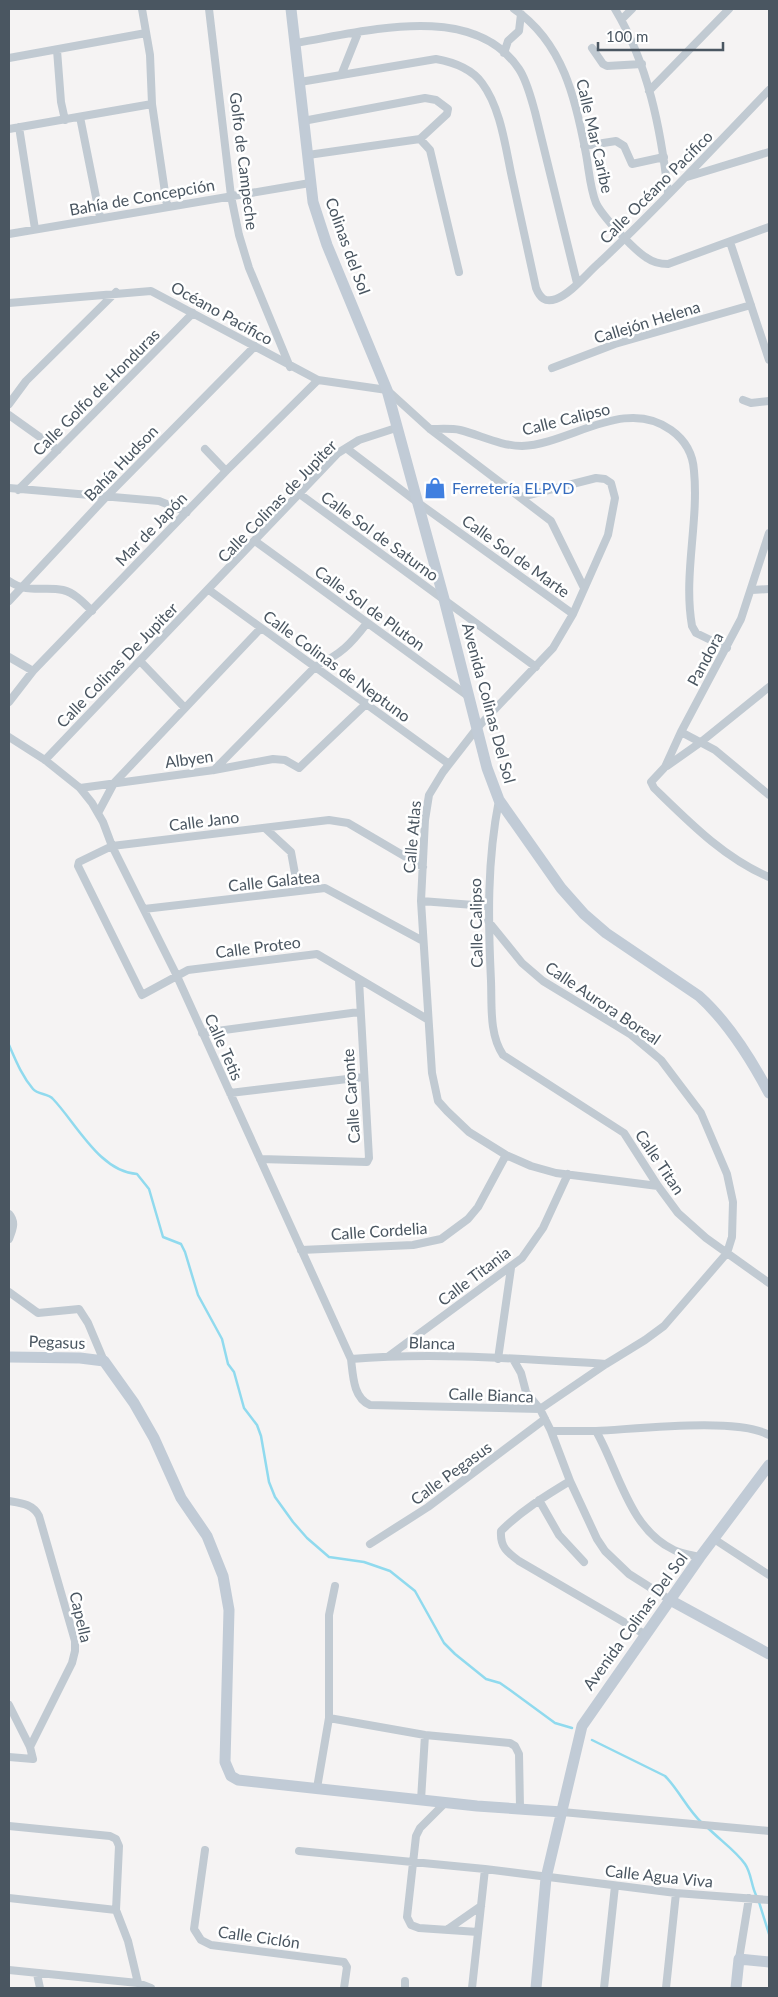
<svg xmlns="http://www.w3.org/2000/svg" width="778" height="1997" viewBox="0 0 778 1997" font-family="Lato,sans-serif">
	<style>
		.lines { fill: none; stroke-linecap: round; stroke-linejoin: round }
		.stream { stroke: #90daee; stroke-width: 2.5 }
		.street { stroke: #c1cad2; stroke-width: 8 }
		.secondary { stroke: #c1cbd6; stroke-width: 11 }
		.labels { text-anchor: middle; stroke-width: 5; stroke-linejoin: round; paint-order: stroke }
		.street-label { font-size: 16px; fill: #4a5661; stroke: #fff }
		.shop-label { font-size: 16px; fill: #366cbe; stroke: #fff; text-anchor: start }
	</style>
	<rect width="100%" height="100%" fill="#f5f3f3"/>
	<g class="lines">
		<path class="stream" d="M9 1045C16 1061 22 1076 33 1089 38 1095 48 1093 53 1099 76 1123 100 1172 137 1174L149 1189 163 1237 181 1244 185 1252 198 1295 222 1339 228 1364 234 1372 244 1408 257 1425 261 1436 269 1482 275 1497 293 1522 307 1538 329 1557 364 1562 390 1571 415 1591 444 1643 455 1654 486 1679 500 1683 510 1690 555 1723 572 1728
			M592 1740 665 1776C679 1790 687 1809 702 1823
			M708 1828C720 1840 736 1851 745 1864 752 1874 751 1887 757 1897
			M759 1902 769 1934"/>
		<path class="street" d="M142 9 150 55 152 104 167 206
			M209 9 231 196 239 235 249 268 290 367
			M514 9C563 42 576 100 586 154 589 170 590 188 596 203 602 216 634 250 647 258 654 263 660 264 668 264L769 227
			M615 9C648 64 661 129 668 193
			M622 19 632 9
			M296 43C364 32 473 0 519 69 527 81 531 98 535 112L577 283
			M592 48 603 64 607 66 642 64
			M57 50 61 102 65 120
			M504 53 508 41 519 31 521 14
			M9 58 146 33
			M342 73 358 33
			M300 82 436 59C453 62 471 68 482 83 500 107 505 144 511 173 519 211 528 250 536 288 540 298 545 303 556 299 572 293 587 273 600 262 659 207 713 148 769 90
			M649 91 729 9
			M80 117 100 217
			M303 121 425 98 436 100 448 109 447 114 420 139 308 155
			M19 127 35 229
			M9 129 152 104
			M420 139 430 150 459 272
			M584 146 616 141 624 146 632 164 664 157
			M687 177 769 152
			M9 234 310 183
			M730 242 769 360
			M9 303 151 291 318 380 387 390 430 429 551 521 584 588
			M552 368 615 344 751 305
			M743 400 751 403 769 401
			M9 404 26 381 116 292
			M9 415 58 450
			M430 429C440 429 451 428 460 430 480 435 501 446 522 446 570 444 625 396 671 430 685 440 693 454 694 471 699 522 683 575 692 626L696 633 727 648
			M346 448 417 502 573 614
			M205 449 226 471
			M9 488 159 501 187 512
			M18 490 193 313
			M301 495 536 667
			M521 497 596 478 605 479 611 483 615 498 608 535 573 614 553 648 478 727 443 772 429 795 425 820 421 901 432 1073 438 1101 447 1111 469 1132 506 1155 531 1166 556 1173 658 1186
			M769 533 741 619 681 732 665 767 651 782 654 788C689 822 724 858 769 877
			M255 541 468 696
			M9 581C28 594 43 586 63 590 75 593 84 603 92 611
			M209 590 449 764
			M752 590 769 589
			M9 601 106 497 255 346
			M9 657 33 671
			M140 661 185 708
			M9 702 33 671 226 471 318 380
			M681 732 715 750 769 795
			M9 737 45 760 80 788 92 803 103 822 112 846 176 974 351 1359C353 1375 353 1398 370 1405L540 1409
			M45 760 338 453 359 440 396 428
			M667 766 701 742 769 687
			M214 770 316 666C341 654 350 645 367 623
			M80 788 214 770 273 759 285 760 299 768 367 703
			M499 800C487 861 488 919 491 981 492 1005 489 1034 503 1055L624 1133 658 1186 678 1213 706 1238 769 1283
			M98 813 114 783 261 628
			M265 828 291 852 298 890
			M423 867 348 823 329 820 112 846 79 862 78 866 142 995 188 970 317 954 427 1019
			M421 901 487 906
			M144 909 325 888 423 941
			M488 921 522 963 543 981 630 1034 661 1060 701 1113 727 1174 733 1202 732 1237 727 1253 664 1326 645 1340 606 1364 540 1409
			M202 1033 359 1012
			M230 1093 364 1077
			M260 1159 367 1162 369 1158 359 980
			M9 1214C16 1222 13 1229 9 1239
			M301 1250 413 1245 441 1239 468 1219 478 1207 506 1155
			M9 1292 38 1313 79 1309 88 1323 104 1361
			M389 1356 522 1258 543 1228 568 1174
			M351 1359C435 1352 521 1359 606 1364
			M498 1359 511 1268
			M513 1359 521 1373 526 1392 540 1409 551 1431 570 1481 597 1539 605 1551 629 1574 670 1600
			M551 1431H596C619 1471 629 1529 674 1550 682 1554 692 1555 700 1557
			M596 1431C637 1429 737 1417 769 1435
			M570 1481C545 1496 521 1511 501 1531 500 1547 507 1552 519 1561L646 1635
			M539 1500 559 1535 584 1562
			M9 1501C21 1503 33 1504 39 1516L75 1641V1651L72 1663 30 1747
			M714 1539 769 1575
			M370 1544 428 1507 545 1419
			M9 1705 30 1747 33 1759 9 1757
			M329 1718 425 1735 510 1743 515 1746 519 1754 520 1807
			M317 1788 329 1718V1615L335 1586
			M421 1800 425 1735
			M445 1803 420 1828 416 1836 407 1917 411 1925 419 1928 478 1932
			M562 1812 769 1831
			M9 1826 110 1836 116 1839 119 1846 116 1910 128 1941 138 1983
			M205 1850 194 1929 201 1940 211 1945 344 1962 347 1967 344 1988
			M299 1851 485 1869 676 1893 769 1900
			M9 1898 116 1910
			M448 1929 481 1906
			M739 1959 749 1898
			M9 1970 138 1983 151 1988
			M37 1974 40 1988
			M405 1988V1981
			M472 1988 485 1869
			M604 1988 615 1886
			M666 1988 676 1893"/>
		<path class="secondary" d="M291 9 313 202 327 245 387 390 444 599 487 768 499 800 561 888 584 914 606 933 699 996C728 1022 751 1059 769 1093
			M9 1357 80 1358 104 1361 134 1403 154 1438 181 1498 207 1536 223 1576 229 1610 225 1762 231 1776 238 1780 477 1806 562 1812
			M670 1600 769 1654
			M536 1988 546 1878 582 1726 700 1557 769 1465
			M736 1988 739 1959 769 1962"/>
	</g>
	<defs>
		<g id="shop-bare" transform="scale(1.725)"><path d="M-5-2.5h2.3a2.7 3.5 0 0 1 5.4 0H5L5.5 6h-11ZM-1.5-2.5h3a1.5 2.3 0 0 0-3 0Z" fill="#3f7fe0" stroke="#fff" stroke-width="2.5" paint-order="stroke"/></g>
	</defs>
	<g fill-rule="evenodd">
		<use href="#shop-bare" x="435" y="488"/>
	</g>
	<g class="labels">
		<g class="street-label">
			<text transform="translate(595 136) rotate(77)" y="6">Calle Mar Caribe</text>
			<text transform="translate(244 161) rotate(83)" y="6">Golfo de Campeche</text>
			<text transform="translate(656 187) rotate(-45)" y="6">Calle Océano Pacifico</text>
			<text transform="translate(142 197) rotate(-10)" y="6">Bahía de Concepción</text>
			<text transform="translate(348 246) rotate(70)" y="6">Colinas del Sol</text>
			<text transform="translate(222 313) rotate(29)" y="6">Océano Pacifico</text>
			<text transform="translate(647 322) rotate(-17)" y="6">Callejón Helena</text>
			<text transform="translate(96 392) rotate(-45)" y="6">Calle Golfo de Honduras</text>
			<text transform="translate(566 419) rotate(-14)" y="6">Calle Calipso</text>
			<text transform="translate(121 463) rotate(-46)" y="6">Bahía Hudson</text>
			<text transform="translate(277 501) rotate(-46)" y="6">Calle Colinas de Jupiter</text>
			<text transform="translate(151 529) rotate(-46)" y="6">Mar de Japón</text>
			<text transform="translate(380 536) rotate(36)" y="6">Calle Sol de Saturno</text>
			<text transform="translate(516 556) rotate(36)" y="6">Calle Sol de Marte</text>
			<text transform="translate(370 608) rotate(36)" y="6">Calle Sol de Pluton</text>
			<text transform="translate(705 659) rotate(-62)" y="6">Pandora</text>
			<text transform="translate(117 665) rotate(-46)" y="6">Calle Colinas De Jupiter</text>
			<text transform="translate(337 666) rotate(36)" y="6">Calle Colinas de Neptuno</text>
			<text transform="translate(489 703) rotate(75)" y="6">Avenida Colinas Del Sol</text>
			<text transform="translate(189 759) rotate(-8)" y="6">Albyen</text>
			<text transform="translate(204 821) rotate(-7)" y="6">Calle Jano</text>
			<text transform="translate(412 837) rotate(-85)" y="6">Calle Atlas</text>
			<text transform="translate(274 881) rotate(-6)" y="6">Calle Galatea</text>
			<text transform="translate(476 923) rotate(-91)" y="6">Calle Calipso</text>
			<text transform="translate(258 947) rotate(-7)" y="6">Calle Proteo</text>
			<text transform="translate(603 1003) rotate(34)" y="6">Calle Aurora Boreal</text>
			<text transform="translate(224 1047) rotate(66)" y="6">Calle Tetis</text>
			<text transform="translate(351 1096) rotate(-94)" y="6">Calle Caronte</text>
			<text transform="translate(660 1162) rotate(56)" y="6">Calle Titan</text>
			<text transform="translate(379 1231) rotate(-4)" y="6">Calle Cordelia</text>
			<text transform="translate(474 1276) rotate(-37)" y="6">Calle Titania</text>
			<text transform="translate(57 1342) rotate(2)" y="6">Pegasus</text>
			<text transform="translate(432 1343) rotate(2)" y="6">Blanca</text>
			<text transform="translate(491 1395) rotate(2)" y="6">Calle Bianca</text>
			<text transform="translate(451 1473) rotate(-36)" y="6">Calle Pegasus</text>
			<text transform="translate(81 1617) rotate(77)" y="6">Capella</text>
			<text transform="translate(635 1621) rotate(-54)" y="6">Avenida Colinas Del Sol</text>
			<text transform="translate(659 1876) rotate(6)" y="6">Calle Agua Viva</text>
			<text transform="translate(259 1937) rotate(8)" y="6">Calle Ciclón</text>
		</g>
		<g class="shop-label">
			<text x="452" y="494">Ferretería ELPVD</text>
		</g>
	</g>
	<rect width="778" height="1997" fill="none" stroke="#4a5661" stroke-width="20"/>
	<path d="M598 42v8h125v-8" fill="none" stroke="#4a5661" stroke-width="2.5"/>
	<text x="606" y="42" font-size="15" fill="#4a5661" stroke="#ffffff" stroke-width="4" paint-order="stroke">100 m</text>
</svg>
